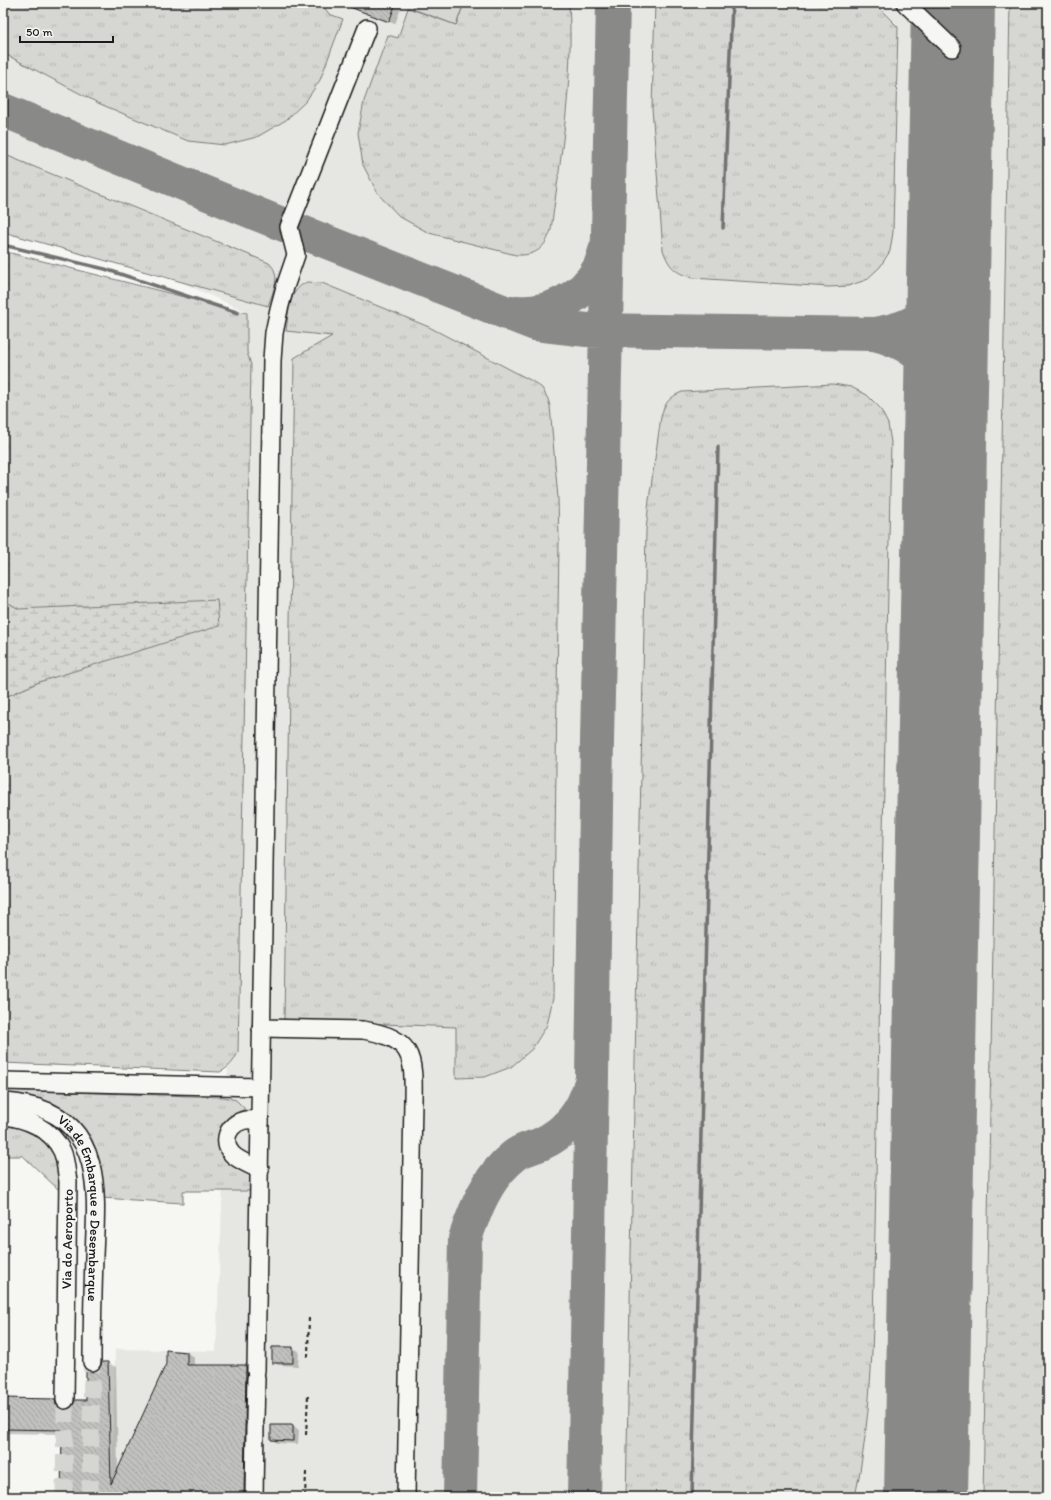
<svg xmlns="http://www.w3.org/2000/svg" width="1051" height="1500" viewBox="0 0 1051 1500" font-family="Itim,sans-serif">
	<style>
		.built { fill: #e6e6e2 }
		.grass { fill: url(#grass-tufts); stroke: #797977 }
		.wetland { fill: url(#wetland-marsh); stroke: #797977 }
		.green { fill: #d6d6d2; stroke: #797977 }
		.shadow { fill: #0003 }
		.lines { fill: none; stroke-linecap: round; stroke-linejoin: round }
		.stream { stroke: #727271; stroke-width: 3.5 }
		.taxiway { stroke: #898987; stroke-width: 34 }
		.runway { stroke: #898987; stroke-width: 84 }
		.building { fill: url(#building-back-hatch); stroke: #1c1c1c }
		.minor-tunnel { stroke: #d5d5d2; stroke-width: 17; stroke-dasharray: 17 8; stroke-linecap: butt }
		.minor-casing { stroke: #1c1c1c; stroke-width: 20 }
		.path { stroke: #1c1c1c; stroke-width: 2; stroke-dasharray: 4 3; stroke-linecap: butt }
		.minor { stroke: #f6f6f2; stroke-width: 17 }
		.labels { text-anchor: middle; stroke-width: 4; stroke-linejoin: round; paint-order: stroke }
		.street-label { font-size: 14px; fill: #1c1c1c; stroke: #f6f6f2 }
	</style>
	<defs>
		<pattern id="grass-tufts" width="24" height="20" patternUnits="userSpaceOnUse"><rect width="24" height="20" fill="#d6d6d2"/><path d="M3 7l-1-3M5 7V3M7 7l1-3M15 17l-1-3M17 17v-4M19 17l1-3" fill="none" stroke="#b7b7b4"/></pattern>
		<pattern id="wetland-marsh" width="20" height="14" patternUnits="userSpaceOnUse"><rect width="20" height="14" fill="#d6d6d2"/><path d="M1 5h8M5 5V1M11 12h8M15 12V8" fill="none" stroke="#b7b7b4"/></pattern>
		<pattern id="building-back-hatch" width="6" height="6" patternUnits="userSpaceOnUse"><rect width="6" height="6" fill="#c0c0bd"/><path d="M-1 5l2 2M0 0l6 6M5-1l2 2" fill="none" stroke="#a4a4a2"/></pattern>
	</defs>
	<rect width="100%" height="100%" fill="#f6f6f2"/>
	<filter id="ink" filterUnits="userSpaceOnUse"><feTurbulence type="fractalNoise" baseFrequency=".025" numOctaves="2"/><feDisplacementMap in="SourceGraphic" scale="8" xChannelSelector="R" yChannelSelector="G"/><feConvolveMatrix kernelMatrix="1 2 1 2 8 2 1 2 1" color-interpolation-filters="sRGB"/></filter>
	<g filter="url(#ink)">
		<path class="built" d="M3 3H1048V1497H111L115 1349 216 1351 228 1063 247 312 3 202Z"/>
		<path class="grass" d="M3 3H321L329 14 343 19 320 80 306 101 286 120 257 137 225 145 188 141 98 103 3 53Z
			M464 3H569C574 79 561 155 551 230 545 249 535 256 516 255L429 233 400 217 378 194 363 165 358 133 364 101 388 35 398 38 408 8 456 25Z
			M655 3H874L898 27 893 232 890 251 880 267 866 280 848 286 829 287 693 278C675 273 669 267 663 250L652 108Z
			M1010 3H1048V1497H983Z
			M3 154 269 263C282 275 273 291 268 306L3 232Z
			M3 251 247 313V352L251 365 238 1052C234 1061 230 1067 220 1072L3 1063V698L39 682 19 609 3 600Z
			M307 282 322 283 429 327 532 381 542 388 548 399 550 406 558 498 559 540 553 998 547 1025 532 1049 511 1067 485 1077 456 1078V1027L284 1020 294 358 332 336 286 331C289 313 287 291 307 282Z
			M833 384 851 387 867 395 880 408 888 424 891 442 873 1327C871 1384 867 1441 855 1497H626L646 531 649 500 661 417C664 404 669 397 682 392Z
			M3 1090 224 1097 236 1100 245 1109C235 1113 229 1117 223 1125L252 1179V1191H183V1203L101 1198 99 1169 50 1104 30 1096 3 1093Z
			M3 1125 18 1126 43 1136 60 1157V1191L23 1156H3Z"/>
		<path class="wetland" d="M3 600 19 609 217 600 219 626 39 682 3 698Z"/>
		<path class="green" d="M415 3H464L456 25 413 9Z"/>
		<path class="shadow" d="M344 3H403L395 24 349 7Z
			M273 1348H293L299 1351 298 1366 278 1365 273 1362Z
			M187 1353 194 1357V1366H246L253 1370 251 1497H62L63 1434 3 1433V1399L55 1400 62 1405 64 1411 70 1410 86 1401 92 1373 97 1372 108 1363 116 1367 118 1472Z
			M293 1426 299 1430 298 1444 277 1443 272 1440Z"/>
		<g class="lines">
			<path class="stream" d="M723 228 732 3
				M3 245 105 269 238 313
				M692 1497 718 447"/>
			<path class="taxiway" d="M3 110 289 227 535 324 587 330 874 334C917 327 932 316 948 276
				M516 312C548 315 583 298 599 268 602 262 604 254 606 248
				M874 334C904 341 935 359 943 391 945 397 945 405 946 412
				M460 1497 465 1239C475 1209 488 1176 514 1156 522 1149 532 1148 541 1144 567 1132 583 1111 590 1085
				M584 1497 592 1076 597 740 613 3
				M905 1497 920 1402 930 1310"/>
			<path class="runway" d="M926 1497 953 3"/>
		</g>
		<path class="building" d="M343 3H396L389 22 342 4Z
			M272 1347H293V1363H272Z
			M166 1350 187 1352V1365H246L244 1497H61L62 1430 3 1429V1398L55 1399 56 1405 60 1408 64 1410 70 1409 73 1405 75 1400H86V1370L92 1372 97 1371 100 1367 102 1362H108L111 1484 166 1364Z
			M271 1425H293V1441L271 1440Z"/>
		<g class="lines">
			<path class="minor-tunnel" d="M64 1497 65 1400
				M90 1497 92 1362"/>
			<g class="minor-casing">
				<g id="minor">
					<path d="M905 3 952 48"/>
					<path d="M261 1028 363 1030C413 1038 414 1056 413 1101L406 1497"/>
					<path d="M3 1081 260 1087"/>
					<path id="s1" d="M3 1102C15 1102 27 1105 39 1108 105 1129 96 1201 94 1256 93 1291 92 1326 92 1362"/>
					<path d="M3 1116C26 1118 51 1128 62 1151 66 1160 66 1171 68 1181L65 1400"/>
					<path d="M260 1170C251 1165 239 1161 232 1154 217 1137 236 1112 260 1122"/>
					<path d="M256 1371 272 360 274 333 279 309 285 287 296 255 289 227 367 28"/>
					<path d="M255 1420 256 1378"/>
					<path d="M254 1497 255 1426"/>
				</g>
			</g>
			<path class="path" d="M308 1357 309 1316
				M306 1435 308 1395
				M305 1497 306 1472"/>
			<use href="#minor" class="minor"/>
		</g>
	</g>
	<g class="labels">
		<g class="street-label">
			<text dy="5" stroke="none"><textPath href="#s1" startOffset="157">Via de Embarque e Desembarque</textPath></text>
			<text transform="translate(67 1239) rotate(-89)" y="5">Via do Aeroporto</text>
		</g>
	</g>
	<rect width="1051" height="1500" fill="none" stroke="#f6f6f2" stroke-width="16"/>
	<rect x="8" y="8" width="1035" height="1484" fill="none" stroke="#1c1c1c" stroke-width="1.5" filter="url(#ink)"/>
	<path d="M20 36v6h93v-6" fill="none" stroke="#1c1c1c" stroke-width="2"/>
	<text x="26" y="36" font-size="12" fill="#1c1c1c" stroke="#f6f6f2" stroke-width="3" paint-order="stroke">50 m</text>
</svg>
